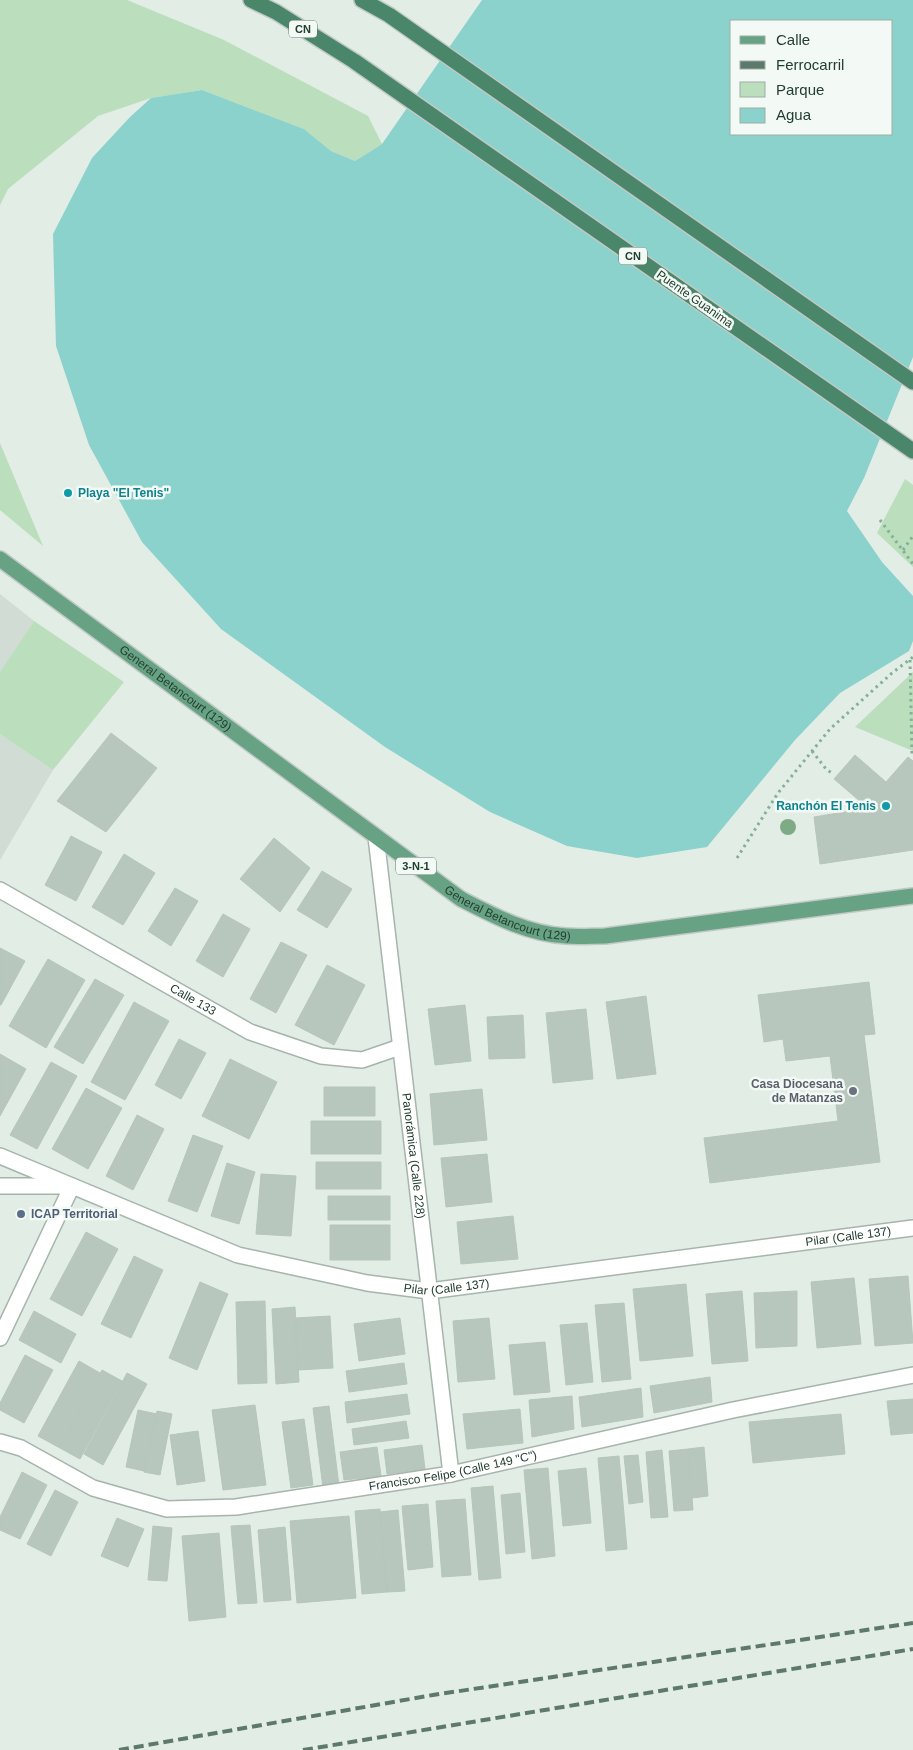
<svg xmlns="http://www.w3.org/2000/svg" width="913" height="1750" viewBox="0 0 913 1750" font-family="Arial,sans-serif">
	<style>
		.built { fill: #d0dcd4 }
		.green { fill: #bbdebc }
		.water { fill: #8ad2cb; fill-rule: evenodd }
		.building { fill: #b8c7be; stroke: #b5c6bb }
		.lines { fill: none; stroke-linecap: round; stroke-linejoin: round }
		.minor-casing { stroke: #a5b5ac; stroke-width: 18 }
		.primary-casing { stroke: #c1c9c5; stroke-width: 18 }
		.trunk-casing { stroke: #c1c9c5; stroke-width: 18 }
		.path { stroke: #83b097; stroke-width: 3; stroke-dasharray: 2.5 4; stroke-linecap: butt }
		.minor { stroke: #fff; stroke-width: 15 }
		.primary { stroke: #67a284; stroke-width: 15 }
		.trunk { stroke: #4a866a; stroke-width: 15 }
		.rail { stroke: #5d796b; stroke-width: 4; stroke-dasharray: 10 5; stroke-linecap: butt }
		.tree { fill: #7eab86 }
		.culture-dot { fill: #0f9aa8; stroke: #f3f9f4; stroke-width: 2 }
		.worship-dot { fill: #6b7280; stroke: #f3f9f4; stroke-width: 2 }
		.service-dot { fill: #5c6f8a; stroke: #f3f9f4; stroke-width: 2 }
		.labels { text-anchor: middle; stroke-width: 5; stroke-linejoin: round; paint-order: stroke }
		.shield { fill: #f3f9f4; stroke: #61766b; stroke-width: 1 }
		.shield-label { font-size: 11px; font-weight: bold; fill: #223e30 }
		.street-label { font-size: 12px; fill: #223e30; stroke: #f3f9f4 }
		.culture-label { font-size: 12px; font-weight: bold; fill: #0d838f; stroke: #f3f9f4; text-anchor: start }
		.worship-label { font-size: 12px; font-weight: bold; fill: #5b616d; stroke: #f3f9f4; text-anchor: end }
		.service-label { font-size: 12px; font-weight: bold; fill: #4e5e75; stroke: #f3f9f4; text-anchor: start }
	</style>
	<rect width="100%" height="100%" fill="#e2ede6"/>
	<path class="built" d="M0 594 34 621 0 672Z
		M0 734 53 770 0 860Z"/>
	<path class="green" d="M0 0H127L224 40 368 116 382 144 355 161 331 151 304 129 202 90 151 98 98 116 8 189 0 205Z
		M0 443 43 546 0 510Z
		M905 479 913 485V567L877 533Z
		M34 621 124 682 53 770 0 734V672Z
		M913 672V751L855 727Z"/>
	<path class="water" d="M482 0H913V357L864 478 847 511 882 562 913 596V641L909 651 840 693 795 740 707 847 637 858 567 846 490 812 385 747 221 629 142 542 89 445 56 346 53 234 92 158 130 117 151 98 202 90 304 129 331 151 355 161 382 144ZM732 21H892V134H732Z"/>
	<path class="building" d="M111 733 157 768 106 832 57 801Z
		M855 755 886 782 908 757 913 761V850L820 864 814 817 857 810 861 802 834 779Z
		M71 836 102 852 76 901 45 885Z
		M274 838 310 868 280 912 240 879Z
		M124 854 155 873 123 925 92 907Z
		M322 871 352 889 327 928 297 910Z
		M175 888 198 901 171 946 148 931Z
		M223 914 250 929 223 977 196 961Z
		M281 942 307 955 276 1013 250 999Z
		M0 948 25 961 1 1005H0Z
		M48 959 85 980 46 1048 9 1026Z
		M327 965 365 985 334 1045 295 1025Z
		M95 979 124 995 83 1064 54 1047Z
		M869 982 875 1034 864 1035 880 1162 710 1183 704 1138 838 1121 830 1056 786 1061 783 1039 764 1042 758 995Z
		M646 996 656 1074 617 1079 606 1002Z
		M134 1002 169 1021 125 1100 91 1082Z
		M465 1005 471 1061 435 1065 428 1009Z
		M586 1009 593 1079 553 1083 546 1013Z
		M523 1015 525 1058 489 1059 487 1017Z
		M179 1039 206 1053 181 1099 155 1085Z
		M0 1054 26 1069 0 1116Z
		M230 1059 277 1082 249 1139 202 1116Z
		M51 1062 77 1076 37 1149 10 1135Z
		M324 1087H375V1116H324Z
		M86 1088 122 1108 88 1169 52 1149Z
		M482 1089 487 1140 434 1145 430 1094Z
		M137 1115 164 1129 133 1190 106 1176Z
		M311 1121H381V1154H311Z
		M193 1135 223 1146 197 1212 168 1201Z
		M487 1154 492 1202 446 1207 441 1158Z
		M316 1162H381V1189H316Z
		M227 1163 255 1172 239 1224 211 1216Z
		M261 1174 296 1176 291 1236 256 1234Z
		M328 1196H390V1220H328Z
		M513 1216 518 1259 461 1264 457 1222Z
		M330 1225H390V1260H330Z
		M86 1232 118 1249 82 1316 50 1299Z
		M134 1256 163 1270 131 1338 101 1324Z
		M908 1276 913 1343 875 1346 869 1279Z
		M854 1278 861 1344 817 1348 811 1282Z
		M200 1282 228 1294 197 1370 169 1358Z
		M686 1284 693 1356 640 1361 633 1289Z
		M742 1291 748 1361 712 1364 706 1294Z
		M797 1291V1346L756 1348 754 1293Z
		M265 1301 267 1383 238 1384 236 1302Z
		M624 1303 631 1379 602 1382 595 1305Z
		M295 1307 299 1382 276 1384 272 1309Z
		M34 1311 76 1334 61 1363 19 1340Z
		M330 1316 333 1368 298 1370 295 1318Z
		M400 1318 405 1354 359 1361 354 1324Z
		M489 1318 495 1379 458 1382 453 1321Z
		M587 1323 593 1382 566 1385 560 1325Z
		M545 1342 550 1392 514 1395 509 1345Z
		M25 1355 53 1370 24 1423 0 1410V1403Z
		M79 1361 100 1373 60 1448 38 1436Z
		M404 1363 407 1384 349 1392 346 1371Z
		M102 1370 122 1381 80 1459 60 1448Z
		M127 1373 147 1384 103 1465 84 1454Z
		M710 1377 712 1402 654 1413 650 1386Z
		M641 1388 643 1417 582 1427 579 1397Z
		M407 1394 410 1414 347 1423 345 1402Z
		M572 1396 574 1429 532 1437 529 1400Z
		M913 1399V1433L891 1435 887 1401Z
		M255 1405 266 1485 223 1490 212 1410Z
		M329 1406 339 1486 323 1488 313 1408Z
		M520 1409 523 1443 467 1449 463 1414Z
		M138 1410 157 1414 144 1471 126 1467Z
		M157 1411 172 1414 160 1475 144 1472Z
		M841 1414 845 1454 753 1463 749 1422Z
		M304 1419 313 1485 291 1488 282 1422Z
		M406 1421 409 1438 354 1445 352 1429Z
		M198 1431 205 1481 177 1485 170 1435Z
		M422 1445 425 1469 387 1474 384 1450Z
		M377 1447 381 1476 344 1480 340 1452Z
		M704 1447 708 1496 692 1498 688 1449Z
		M688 1449 693 1510 674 1511 669 1451Z
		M662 1450 668 1517 651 1518 646 1452Z
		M638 1455 643 1502 629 1504 624 1456Z
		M619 1456 627 1549 606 1551 598 1458Z
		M548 1468 555 1556 532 1559 524 1470Z
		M586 1468 591 1523 563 1526 558 1471Z
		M22 1472 47 1485 20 1539 0 1530V1517Z
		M493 1486 501 1578 479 1580 471 1488Z
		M55 1490 78 1502 51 1556 27 1544Z
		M520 1493 525 1552 506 1554 501 1495Z
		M465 1499 471 1575 442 1577 436 1501Z
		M428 1504 433 1567 408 1570 402 1506Z
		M380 1509 387 1592 362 1594 355 1511Z
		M398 1510 405 1591 387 1592 380 1512Z
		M349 1516 356 1598 297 1603 290 1521Z
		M117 1518 144 1529 128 1567 101 1556Z
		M250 1525 257 1603 238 1604 231 1526Z
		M153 1526 172 1528 167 1581 148 1580Z
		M285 1527 291 1600 264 1602 258 1530Z
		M219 1533 226 1617 189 1621 182 1536Z"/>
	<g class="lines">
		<g class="minor-casing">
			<g id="minor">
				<path id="s1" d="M376 837 451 1474"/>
				<path id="s2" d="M0 890 250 1032 321 1056 362 1060 400 1047"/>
				<path id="s3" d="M0 1156 238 1255 367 1283 429 1291 913 1228"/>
				<path d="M0 1186H72L0 1338"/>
				<path id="s4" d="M0 1442 21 1448 93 1488 167 1509 236 1507 451 1474 733 1410 913 1375"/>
			</g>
		</g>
		<g class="primary-casing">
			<g id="primary">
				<path id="s5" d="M0 559 461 899C494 916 528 934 566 936 579 937 592 936 605 936L913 896"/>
			</g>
		</g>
		<g class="trunk-casing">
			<path id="trunk" d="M251 0 276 12 354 61 913 451
				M362 0 389 15 913 382"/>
		</g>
		<path class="path" d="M880 520 913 564
			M903 550 913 536
			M910 660 912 756
			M812 751 826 769 833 774
			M737 858 778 793 830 729 892 673 913 657"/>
		<use href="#minor" class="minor"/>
		<use href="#primary" class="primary"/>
		<use href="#trunk" class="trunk"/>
		<path class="rail" d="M119 1750 433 1695 913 1623
			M303 1750 913 1649"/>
	</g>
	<circle class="tree" cx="788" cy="827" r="8"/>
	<g class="culture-dot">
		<circle cx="68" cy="493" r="5"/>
		<circle cx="886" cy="806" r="5"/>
	</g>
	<circle class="worship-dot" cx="853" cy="1091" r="5"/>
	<circle class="service-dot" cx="21" cy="1214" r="5"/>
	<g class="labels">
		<g class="shield">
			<rect x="289" y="20.5" width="28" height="17" rx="4"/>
			<rect x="619" y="247.5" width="28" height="17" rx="4"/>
			<rect x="396" y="857.5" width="40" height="17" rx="4"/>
		</g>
		<g class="shield-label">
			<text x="303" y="33">CN</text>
			<text x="633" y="260">CN</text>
			<text x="416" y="870">3-N-1</text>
		</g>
		<g class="street-label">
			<text transform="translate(695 299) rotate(35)" y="4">Puente Guanima</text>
			<text dy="4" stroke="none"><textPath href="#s5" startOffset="218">General Betancourt (129)</textPath></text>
			<text dy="4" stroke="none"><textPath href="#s5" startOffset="622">General Betancourt (129)</textPath></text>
			<text dy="4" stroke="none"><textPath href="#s2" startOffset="222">Calle 133</textPath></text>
			<text dy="4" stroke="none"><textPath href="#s1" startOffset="321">Panorámica (Calle 228)</textPath></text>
			<text dy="4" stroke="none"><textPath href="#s3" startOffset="875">Pilar (Calle 137)</textPath></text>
			<text dy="4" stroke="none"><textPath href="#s3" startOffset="470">Pilar (Calle 137)</textPath></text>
			<text dy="4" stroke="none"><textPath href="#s4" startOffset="470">Francisco Felipe (Calle 149 "C")</textPath></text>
		</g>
		<g class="culture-label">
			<text x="78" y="497">Playa "El Tenis"</text>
			<text x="876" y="810" text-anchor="end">Ranchón El Tenis</text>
		</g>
		<g class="worship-label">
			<text x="843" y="1088">Casa Diocesana<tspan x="843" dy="14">de Matanzas</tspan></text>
		</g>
		<g class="service-label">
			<text x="31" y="1218">ICAP Territorial</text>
		</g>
	</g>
	<rect x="730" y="20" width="162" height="115" fill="#f3f9f4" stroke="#9faea6"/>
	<rect x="740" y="36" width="25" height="8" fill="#67a284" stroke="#9faea6"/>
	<text x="776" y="45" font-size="15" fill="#223e30">Calle</text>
	<rect x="740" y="61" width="25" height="8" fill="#5d796b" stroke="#9faea6"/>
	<text x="776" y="70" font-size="15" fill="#223e30">Ferrocarril</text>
	<rect x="740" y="82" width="25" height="15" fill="#bbdebc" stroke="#9faea6"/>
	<text x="776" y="95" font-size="15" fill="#223e30">Parque</text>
	<rect x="740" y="108" width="25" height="15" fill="#8ad2cb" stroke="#9faea6"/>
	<text x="776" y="120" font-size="15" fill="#223e30">Agua</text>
</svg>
